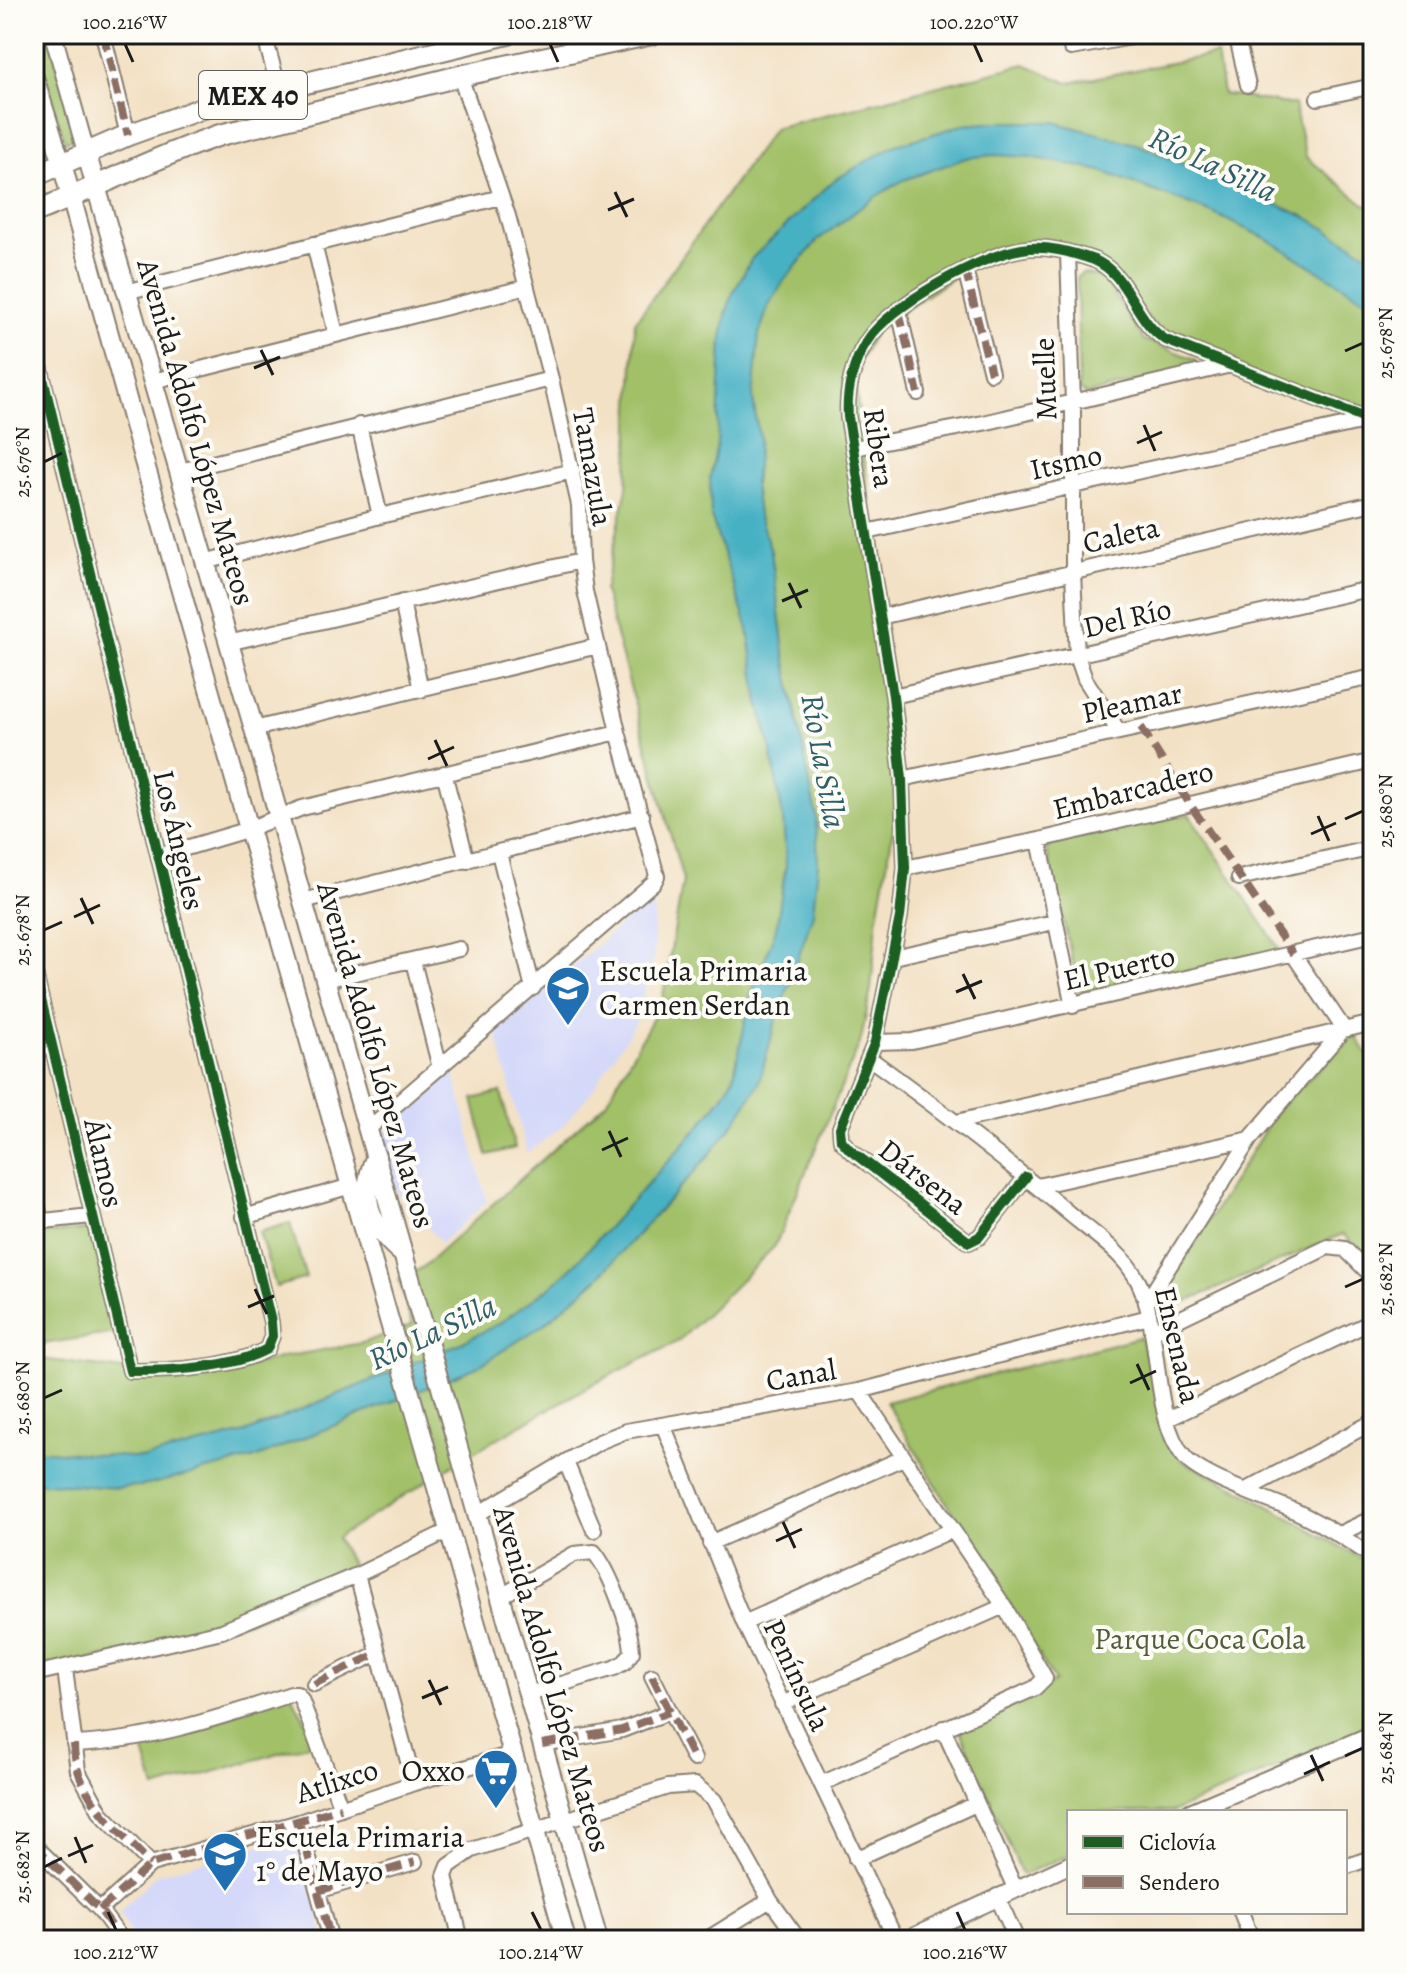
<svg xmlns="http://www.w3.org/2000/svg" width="1407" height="1974" viewBox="0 0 1407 1974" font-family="Alegreya,serif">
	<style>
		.built { fill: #d4d8f9 }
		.park { fill: #a1c068; stroke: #5e6e42; stroke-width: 2 }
		.water { fill: #46b1c4; stroke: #316670; stroke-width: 2 }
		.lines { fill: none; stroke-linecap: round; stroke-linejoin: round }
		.minor-casing { stroke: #887e70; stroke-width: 18 }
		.tertiary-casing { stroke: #887e70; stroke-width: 20 }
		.secondary-casing { stroke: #887e70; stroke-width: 22 }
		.primary-casing { stroke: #887e70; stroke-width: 24 }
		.minor { stroke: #fff; stroke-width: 14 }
		.tertiary { stroke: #fff; stroke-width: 16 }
		.secondary { stroke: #fff; stroke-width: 18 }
		.primary { stroke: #fff; stroke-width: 20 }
		.quiet { stroke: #8d6e63; stroke-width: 8; stroke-dasharray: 16 8; stroke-linecap: butt }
		.cycleway-casing { stroke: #fdfcf7; stroke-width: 15 }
		.cycleway { stroke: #1b5e20; stroke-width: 10 }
		.ticks { fill: none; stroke: #1c1c1c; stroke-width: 3 }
		.labels { text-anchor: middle; stroke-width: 8; stroke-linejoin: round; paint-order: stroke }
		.shield { fill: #fdfcf7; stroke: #605f5e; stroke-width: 2 }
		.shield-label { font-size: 28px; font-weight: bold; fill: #1c1c1c }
		.street-label { font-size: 30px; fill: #1c1c1c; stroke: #fdfcf7 }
		.poi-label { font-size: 30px; fill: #1c1c1c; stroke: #fdfcf7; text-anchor: start }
		.park-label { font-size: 30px; fill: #515e3a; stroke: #fdfcf7 }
		.water-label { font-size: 32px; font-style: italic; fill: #2f5f68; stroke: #fdfcf7 }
		.neatline { fill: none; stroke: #1c1c1c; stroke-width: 3 }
		.ticks-label { font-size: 20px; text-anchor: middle; fill: #1c1c1c }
	</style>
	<rect width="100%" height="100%" fill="#fdfcf7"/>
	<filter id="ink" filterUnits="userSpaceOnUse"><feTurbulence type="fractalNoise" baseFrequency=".0125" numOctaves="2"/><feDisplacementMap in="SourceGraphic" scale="16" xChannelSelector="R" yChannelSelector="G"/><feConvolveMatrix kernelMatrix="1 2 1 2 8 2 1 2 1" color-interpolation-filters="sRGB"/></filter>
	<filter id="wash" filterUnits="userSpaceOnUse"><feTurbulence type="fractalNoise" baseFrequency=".006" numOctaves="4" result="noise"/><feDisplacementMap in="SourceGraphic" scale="32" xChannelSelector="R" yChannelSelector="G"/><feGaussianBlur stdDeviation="1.8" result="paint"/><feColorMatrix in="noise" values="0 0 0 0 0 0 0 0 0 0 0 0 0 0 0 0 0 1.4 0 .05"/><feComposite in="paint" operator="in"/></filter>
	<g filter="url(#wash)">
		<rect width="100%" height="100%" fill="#f3e1c5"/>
		<path class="built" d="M654 896V957L636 1022 591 1092 564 1125 527 1153 496 1033Z
			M453 1071 487 1201 441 1243 395 1190 380 1136Z
			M297 1835 325 1940H135L119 1912 157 1874Z"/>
		<path class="park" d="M34 34H49L77 136 65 142 34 41Z
			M1217 54 1223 94 1294 105 1306 157 1373 211V421L1166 340 1113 273 1054 244 1036 239 965 269 875 331 854 372 902 779 877 922 871 989 861 1040 775 1246 679 1341 595 1383 470 1454 337 1538 357 1575 252 1620 34 1674V1358L130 1371 209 1377 283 1357 362 1343 412 1325 399 1280 422 1268 606 1102 662 1002 683 880 604 591 627 488 635 322 774 128 1025 64 1068 83Z
			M1083 273 1103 278 1144 340 1195 359 1197 363 1196 367 1086 395 1079 390 1077 277Z
			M1189 814 1280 950 1084 994 1079 990 1047 850 1052 843Z
			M1355 1035 1373 1062V1264L1343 1234 1176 1306 1166 1290 1279 1107Z
			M501 1092 515 1148 487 1155 473 1099Z
			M290 1223 306 1278 276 1287 259 1232Z
			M90 1229 116 1333 43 1344 34 1308V1235Z
			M1140 1337 1181 1460 1237 1488 1373 1565V1727L1172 1812H1069V1855L1022 1875 960 1731 1055 1682 886 1402Z
			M291 1694 317 1742 155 1789 140 1737Z"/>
		<path class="water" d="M999 122H1054L1139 145 1306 217 1373 257V304L1265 238 1210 212 1101 171 1031 157 994 155 966 158 904 180 875 197 818 240 785 279 769 305 759 334 753 399 759 438 754 485 758 514 771 551 784 651 816 815 818 864 813 914 789 986 779 1009 759 1083 736 1121 706 1159 597 1279 543 1325 477 1367 255 1458 148 1485 117 1488 34 1482V1450L144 1458 245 1433 461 1343 498 1324 549 1288 575 1264 697 1129 722 1097 733 1079 751 995 776 929 786 865 783 818 770 745 759 703 748 629 711 516 710 478 717 444 722 338 726 315 732 295 752 258 833 181 893 146 962 125Z"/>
	</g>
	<g filter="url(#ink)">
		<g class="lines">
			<g class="minor-casing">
				<path id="minor" d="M103 34 128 135
					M264 34 279 89
					M1236 34 1248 85
					M1071 48 1148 34
					M1318 98 1373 86
					M314 244 336 334
					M1068 253 1073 403V573L1077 656 1085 679 1119 732
					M965 269 991 373
					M126 292 501 197
					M899 311 918 393
					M34 341 271 1322 272 1336 267 1349C233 1368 168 1371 130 1371L34 970
					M153 381 527 287
					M359 425 380 516
					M854 448 983 423 1231 365
					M180 471 551 379
					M867 532 1369 420
					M205 562 380 516 573 471
					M402 602 421 690
					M880 617 1373 503
					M228 643 581 561
					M893 696 1373 588
					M254 729 598 646
					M444 773 467 861
					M902 779 1373 677
					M1039 840 1073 1006
					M499 853 533 988
					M159 856 243 831 302 808 618 732
					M905 868 1039 840 1373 761
					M1239 878 1373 848
					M303 901 642 816
					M893 957 1054 922
					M413 961 440 1068
					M325 980 459 949
					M34 1042 51 1039
					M875 1042 912 1041 1373 935
					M869 1058C938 1108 1006 1160 1071 1215 1095 1235 1125 1254 1139 1283 1162 1331 1151 1418 1185 1458 1203 1478 1268 1499 1295 1511 1322 1523 1348 1540 1373 1557
					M957 1122 1373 1023
					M368 1129 654 882 657 876 618 732 585 591 581 561 579 505 551 379 508 216 460 76
					M1026 1177 979 1237 969 1242 850 1150 841 1140 840 1128 875 1042 900 917 905 868 902 779 893 696 848 417C846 392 853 362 867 341 889 306 981 255 1022 249 1046 245 1071 252 1094 260 1129 274 1134 321 1166 340L1373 421
					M1037 1186 1250 1139
					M34 1191 41 1221
					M244 1217 351 1186
					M34 1222 91 1216
					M1146 1303 1250 1139 1344 1029 1293 954
					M1152 1332 1328 1247 1345 1249 1373 1277
					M1168 1419 1373 1321
					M664 1427 744 1623 896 1940
					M566 1462 594 1530
					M1246 1490 1373 1422
					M476 1515 599 1442 626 1431 859 1391 1149 1317
					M1339 1534 1373 1518
					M710 1543 903 1458
					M357 1575 414 1783
					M500 1597 574 1554 594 1552C610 1571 631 1627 632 1652L625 1662 614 1668 529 1694
					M744 1623 952 1530
					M65 1669 78 1771 101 1813 151 1864
					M34 1674 222 1631 357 1575 450 1530
					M652 1676 694 1759
					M314 1684 378 1653
					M782 1704 1004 1606
					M943 1728 1015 1888
					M74 1744C149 1741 220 1718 291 1694H297L301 1699 341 1808
					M542 1744 622 1730 669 1712
					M821 1784 1035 1688 1045 1678 1004 1606 859 1391
					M299 1822 331 1940
					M34 1845 100 1910 122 1940
					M856 1859 976 1804
					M1345 1867 1373 1857
					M318 1891 415 1862
					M997 1896 1017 1940
					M100 1910 151 1864 299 1822 414 1783 512 1754
					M1241 1912 1252 1940
					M461 1940 445 1876 449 1866 472 1850 668 1787 695 1785 714 1800 770 1900 799 1940
					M706 1940 770 1900"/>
			</g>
			<g class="tertiary-casing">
				<path id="tertiary" d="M53 34 86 152
					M34 74 62 164
					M1190 1812 1373 1734
					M906 1940 1069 1865"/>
			</g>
			<g class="secondary-casing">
				<path id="secondary" d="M86 152 254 729 598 1940
					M62 164 144 461 566 1940
					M376 1156C357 1196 371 1229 404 1255"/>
			</g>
			<g class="primary-casing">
				<path id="primary" d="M34 176 128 135 203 108 508 34
					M34 212C97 188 156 156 220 135L460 76 652 34"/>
			</g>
			<use href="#minor" class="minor"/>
			<use href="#tertiary" class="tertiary"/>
			<use href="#secondary" class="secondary"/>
			<use href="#primary" class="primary"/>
			<path class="quiet" d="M103 34 128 135
				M965 269 991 373
				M899 311 918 393
				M1141 727 1189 803 1293 954
				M652 1676 694 1759
				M314 1684 378 1653
				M74 1744C74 1796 118 1829 151 1864
				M542 1744 622 1730 669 1712
				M299 1822 331 1940
				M34 1845 100 1910 122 1940
				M318 1891 415 1862
				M100 1910 151 1864 341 1808"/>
			<g class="cycleway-casing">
				<path id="cycleway" d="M34 341 271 1322 272 1336 267 1349C233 1368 168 1371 130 1371L34 970
					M1026 1177 979 1237 969 1242 850 1150 841 1140 840 1128 875 1042 900 917 905 868 902 779 893 696 848 417C846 392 853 362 867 341 889 306 981 255 1022 249 1046 245 1071 252 1094 260 1129 274 1134 321 1166 340L1373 421"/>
			</g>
			<use href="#cycleway" class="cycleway"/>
		</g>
	</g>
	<path class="ticks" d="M125 44 133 62M550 44 558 62M974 44 982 62M615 192 627 217M608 210 634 199M261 350 273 375M1345 351 1363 343M254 368 280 357M1144 425 1155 451M1137 443 1162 432M44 462 62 453M789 583 801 608M782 601 808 590M435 740 447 766M428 759 454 747M1318 816 1329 841M1345 819 1363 811M1311 834 1336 823M81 898 93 924M74 917 100 905M44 930 62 922M963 974 975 999M956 992 982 981M609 1131 621 1157M602 1150 628 1138M1345 1287 1363 1279M255 1289 267 1314M248 1307 274 1296M1137 1364 1149 1390M1130 1383 1156 1371M44 1398 62 1390M783 1522 795 1548M776 1541 802 1529M429 1680 441 1705M422 1698 448 1687M1311 1755 1323 1781M1345 1756 1363 1748M1304 1774 1330 1762M75 1837 86 1863M68 1856 93 1845M44 1867 62 1858M108 1912 116 1930M532 1912 541 1930M957 1912 965 1930"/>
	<defs>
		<g id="school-pin" transform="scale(2.3)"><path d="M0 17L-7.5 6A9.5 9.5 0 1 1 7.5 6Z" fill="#1f6fb2" stroke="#fdfcf7"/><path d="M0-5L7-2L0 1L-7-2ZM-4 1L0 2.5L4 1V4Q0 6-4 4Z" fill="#fff"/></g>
		<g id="supermarket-pin" transform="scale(2.3)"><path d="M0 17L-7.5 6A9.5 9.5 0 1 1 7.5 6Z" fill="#1f6fb2" stroke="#fdfcf7"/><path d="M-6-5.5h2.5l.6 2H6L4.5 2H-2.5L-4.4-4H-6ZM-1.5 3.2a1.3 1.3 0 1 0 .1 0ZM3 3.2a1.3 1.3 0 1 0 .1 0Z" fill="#fff"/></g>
	</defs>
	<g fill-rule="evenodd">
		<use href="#school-pin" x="568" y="988"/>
		<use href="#supermarket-pin" x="496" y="1771"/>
		<use href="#school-pin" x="225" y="1854"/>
	</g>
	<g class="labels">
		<rect class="shield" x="199" y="71" width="108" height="48" rx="6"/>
		<g class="shield-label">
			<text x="253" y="105">MEX 40</text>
		</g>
		<g class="street-label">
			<text transform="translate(1045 379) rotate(-92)" y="10">Muelle</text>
			<text transform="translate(196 432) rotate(74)" y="10">Avenida Adolfo López Mateos</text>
			<text transform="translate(879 448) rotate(82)" y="10">Ribera</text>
			<text transform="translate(1066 462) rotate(-13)" y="10">Itsmo</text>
			<text transform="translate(593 467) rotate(80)" y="10">Tamazula</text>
			<text transform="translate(1121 535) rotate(-13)" y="10">Caleta</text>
			<text transform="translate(1127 618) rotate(-13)" y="10">Del Río</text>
			<text transform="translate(1132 703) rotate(-12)" y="10">Pleamar</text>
			<text transform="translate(1133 790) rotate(-14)" y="10">Embarcadero</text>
			<text transform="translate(179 840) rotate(77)" y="10">Los Ángeles</text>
			<text transform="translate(1119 968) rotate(-13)" y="10">El Puerto</text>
			<text transform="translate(376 1055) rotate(74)" y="10">Avenida Adolfo López Mateos</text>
			<text transform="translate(104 1163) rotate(77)" y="10">Álamos</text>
			<text transform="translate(923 1177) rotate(38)" y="10">Dársena</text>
			<text transform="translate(1178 1345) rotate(77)" y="10">Ensenada</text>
			<text transform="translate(801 1375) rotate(-10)" y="10">Canal</text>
			<text transform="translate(797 1675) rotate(65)" y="10">Península</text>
			<text transform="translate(552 1679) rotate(74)" y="10">Avenida Adolfo López Mateos</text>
			<text transform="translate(337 1781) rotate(-18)" y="10">Atlixco</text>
		</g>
		<g class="poi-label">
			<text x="599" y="981">Escuela Primaria<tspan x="599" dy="34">Carmen Serdan</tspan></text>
			<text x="465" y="1781" text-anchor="end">Oxxo</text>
			<text x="256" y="1847">Escuela Primaria<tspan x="256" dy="34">1° de Mayo</tspan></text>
		</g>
		<g class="park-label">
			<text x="1200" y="1649">Parque Coca Cola</text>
		</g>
		<g class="water-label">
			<text transform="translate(1213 164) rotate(25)" y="11">Río La Silla</text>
			<text transform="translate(824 761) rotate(80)" y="11">Río La Silla</text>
			<text transform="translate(432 1332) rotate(-25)" y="11">Río La Silla</text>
		</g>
	</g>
	<rect width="1407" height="1974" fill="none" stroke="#fdfcf7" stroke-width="88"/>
	<rect x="1067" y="1810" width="280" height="104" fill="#fdfcf7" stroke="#a3a29f" stroke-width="2"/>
	<rect x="1083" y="1836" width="40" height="12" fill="#1b5e20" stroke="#a3a29f" stroke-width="2"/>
	<text x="1139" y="1850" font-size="24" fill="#1c1c1c">Ciclovía</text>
	<rect x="1083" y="1876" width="40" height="12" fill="#8d6e63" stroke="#a3a29f" stroke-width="2"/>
	<text x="1139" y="1890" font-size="24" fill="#1c1c1c">Sendero</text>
	<rect x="44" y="44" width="1319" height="1886" class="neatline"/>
	<g class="ticks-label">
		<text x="125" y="29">100.216°W</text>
		<text x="550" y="29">100.218°W</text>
		<text x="974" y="29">100.220°W</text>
		<text transform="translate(1385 343) rotate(-90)" y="7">25.678°N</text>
		<text transform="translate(22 462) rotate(-90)" y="7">25.676°N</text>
		<text transform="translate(1385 811) rotate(-90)" y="7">25.680°N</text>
		<text transform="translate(22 930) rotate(-90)" y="7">25.678°N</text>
		<text transform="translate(1385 1279) rotate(-90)" y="7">25.682°N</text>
		<text transform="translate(22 1398) rotate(-90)" y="7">25.680°N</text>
		<text transform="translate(1385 1748) rotate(-90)" y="7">25.684°N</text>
		<text transform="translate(22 1867) rotate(-90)" y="7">25.682°N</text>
		<text x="116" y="1959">100.212°W</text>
		<text x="541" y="1959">100.214°W</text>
		<text x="965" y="1959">100.216°W</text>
	</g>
</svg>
